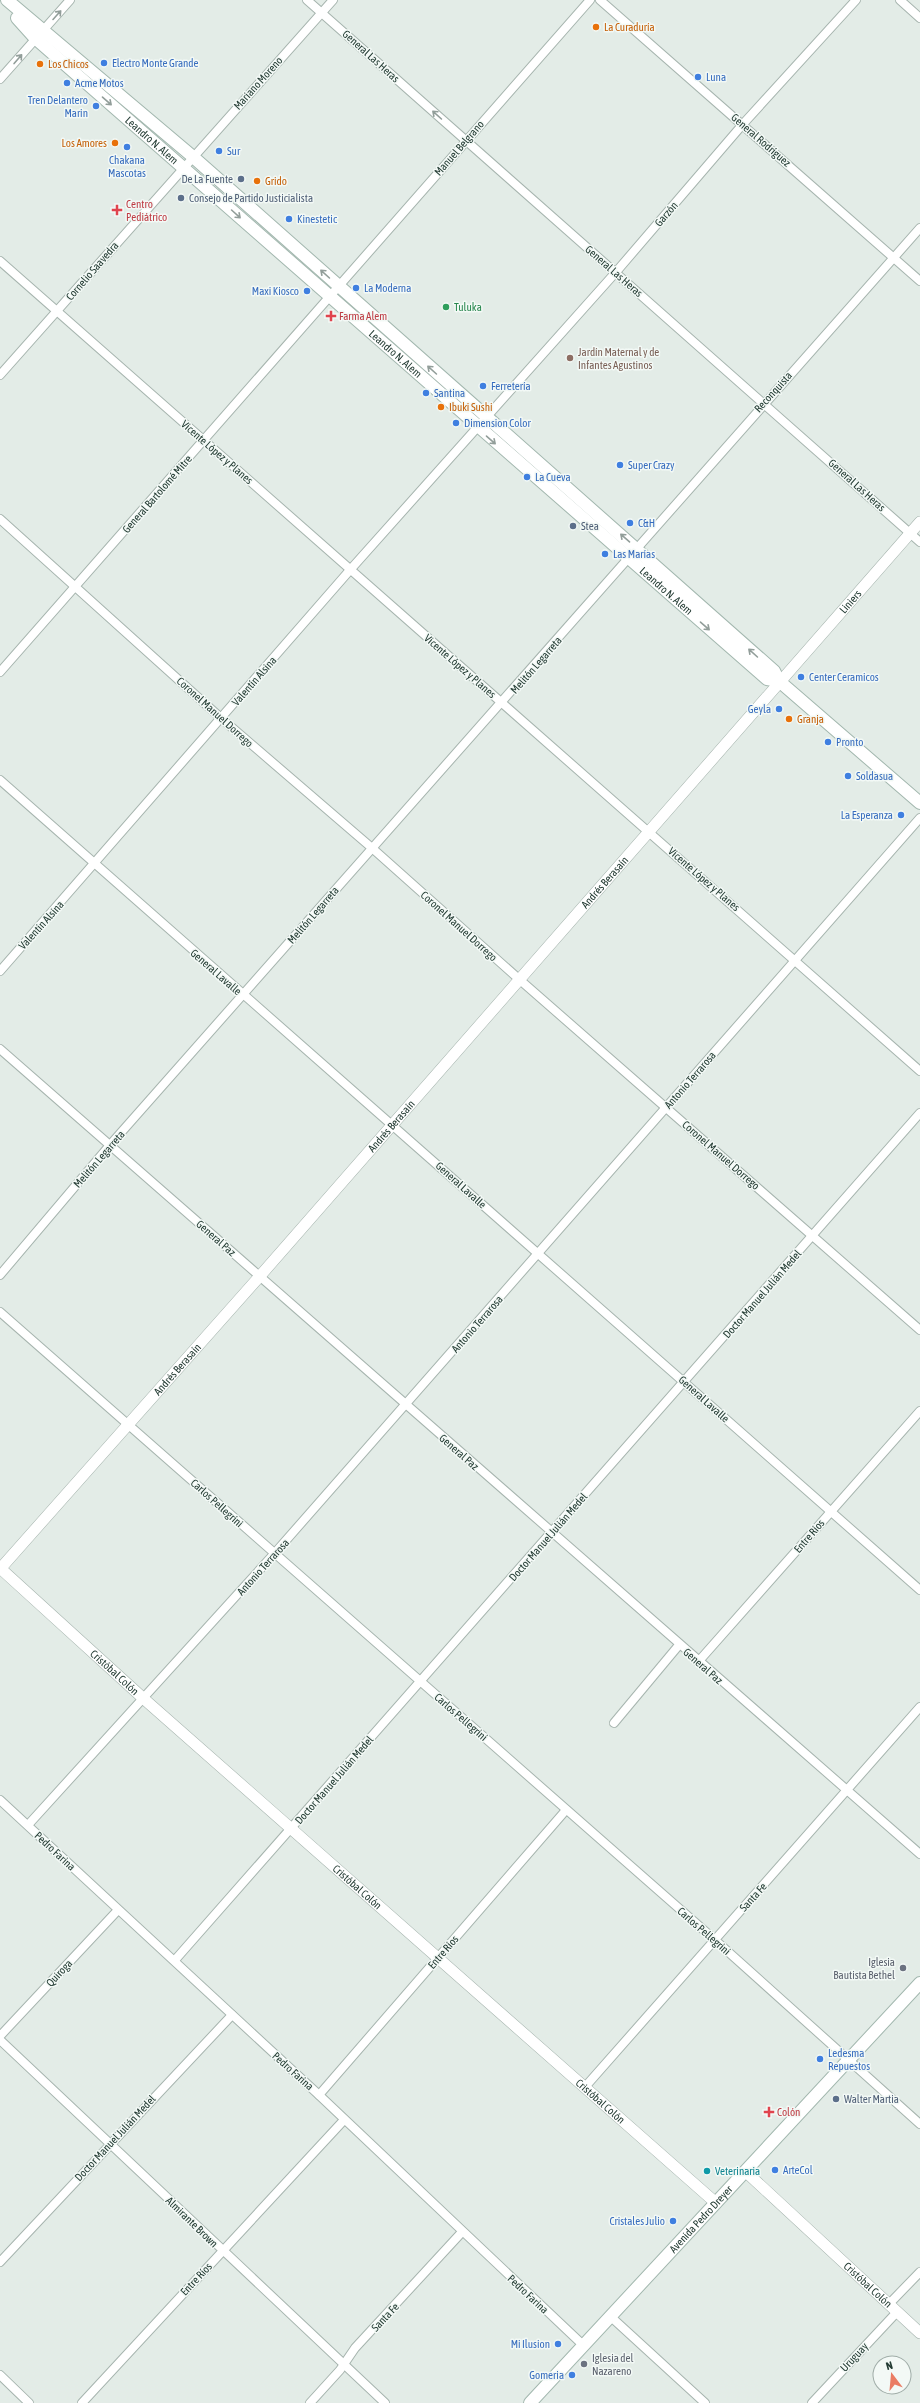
<svg xmlns="http://www.w3.org/2000/svg" width="920" height="2403" font-family="'Asap Condensed',sans-serif">
<style>
.lines{fill:none;stroke-linecap:round;stroke-linejoin:round}
.minor-casing{stroke:#a6b4ae;stroke-width:10}
.tertiary-casing{stroke:#a6b4ae;stroke-width:12}
.secondary-casing{stroke:#a2b7ae;stroke-width:14}
.minor{stroke:#fff;stroke-width:8}
.tertiary{stroke:#fff;stroke-width:11}
.secondary{stroke:#fff;stroke-width:12}
.oneway{stroke:#929e9a}
.food-dot{fill:#e8710a;stroke:#f3f9f6;stroke-width:1.5}
.shop-dot{fill:#3f7fe0;stroke:#f3f9f6;stroke-width:1.5}
.service-dot{fill:#5c6f8a;stroke:#f3f9f6;stroke-width:1.5}
.health-dot{fill:#e0444e;stroke:#f3f9f6;stroke-width:1.5}
.leisure-dot{fill:#2e9e5b;stroke:#f3f9f6;stroke-width:1.5}
.education-dot{fill:#8d6e63;stroke:#f3f9f6;stroke-width:1.5}
.worship-dot{fill:#6b7280;stroke:#f3f9f6;stroke-width:1.5}
.culture-dot{fill:#0f9aa8;stroke:#f3f9f6;stroke-width:1.5}
.labels{text-anchor:middle;stroke-width:3;stroke-linejoin:round;paint-order:stroke}
.food-label{font-size:11px;fill:#c56008;stroke:#f3f9f6;text-anchor:start}
.street-label{font-size:11px;fill:#243c34;stroke:#f3f9f6}
.shop-label{font-size:11px;fill:#366cbe;stroke:#f3f9f6;text-anchor:start}
.service-label{font-size:11px;fill:#4e5e75;stroke:#f3f9f6;text-anchor:start}
.health-label{font-size:11px;fill:#be3a42;stroke:#f3f9f6;text-anchor:start}
.leisure-label{font-size:11px;fill:#27864d;stroke:#f3f9f6;text-anchor:start}
.education-label{font-size:11px;fill:#785e54;stroke:#f3f9f6;text-anchor:start}
.worship-label{font-size:11px;fill:#5b616d;stroke:#f3f9f6;text-anchor:end}
.culture-label{font-size:11px;fill:#0d838f;stroke:#f3f9f6;text-anchor:start}
</style>
<rect width="100%" height="100%" fill="#e3ece7"/>
<g class="lines">
<defs>
<g id="minor">
<path d="M307 0 920 542"/>
<path d="M600 0 920 281"/>
<path d="M900 0 920 18"/>
<path d="M0 79 70 0"/>
<path d="M0 261 920 1071"/>
<path d="M0 375 333 0"/>
<path d="M0 519 222 719 372 848 520 980 920 1330"/>
<path d="M0 672 590 0"/>
<path d="M0 780 920 1590"/>
<path d="M0 971 350 570 616 272 743 124 856 0"/>
<path d="M0 1049 920 1854"/>
<path d="M0 1275 110 1145 920 228"/>
<path d="M0 1312 715 1940 920 2124"/>
<path d="M698 1662 920 1411"/>
<path d="M614 1723 679 1645"/>
<path d="M0 1800 319 2095 583 2345"/>
<path d="M28 1825 274 1554 920 818"/>
<path d="M175 1960 920 1113"/>
<path d="M0 2036 118 1910"/>
<path d="M0 2040 385 2403"/>
<path d="M585 2087 920 1707"/>
<path d="M319 2095 566 1810"/>
<path d="M0 2262 232 2015"/>
<path d="M889 2304 920 2272"/>
<path d="M610 2316 705 2403"/>
<path d="M0 2375 29 2403"/>
<path d="M82 2403 344 2120"/>
<path d="M310 2403 340 2370 355 2348 462 2232"/>
<path d="M812 2403 897 2312"/>
</g>
<g id="tertiary">
<path id="s1" d="M0 1568 144 1699 716 2203"/>
<path id="s2" d="M0 1569 260 1276 920 522"/>
<path id="s3" d="M746 2172 920 2333"/>
</g>
<g id="secondary">
<path d="M7 0 192 156 774 671 779 681 920 803"/>
<path id="s4" d="M17 18 35 38 767 679 779 681"/>
<path id="s5" d="M530 2403 920 1983"/>
</g>
</defs>
<use href="#minor" class="minor-casing"/>
<use href="#tertiary" class="tertiary-casing"/>
<use href="#secondary" class="secondary-casing"/>
<use href="#minor" class="minor"/>
<use href="#tertiary" class="tertiary"/>
<use href="#secondary" class="secondary"/>
</g>
<defs><path id="oneway-shaft" d="M-6 0H5M1.5-3L5.5 0L1.5 3" fill="none" stroke-width="1.6" stroke-linecap="round" stroke-linejoin="round"/></defs>
<g class="oneway">
<use href="#oneway-shaft" transform="translate(57 15) rotate(-48)"/>
<use href="#oneway-shaft" transform="translate(18 59) rotate(-49)"/>
<use href="#oneway-shaft" transform="translate(107 101) rotate(41)"/>
<use href="#oneway-shaft" transform="translate(437 115) rotate(-138)"/>
<use href="#oneway-shaft" transform="translate(236 214) rotate(42)"/>
<use href="#oneway-shaft" transform="translate(325 274) rotate(-138)"/>
<use href="#oneway-shaft" transform="translate(432 370) rotate(-138)"/>
<use href="#oneway-shaft" transform="translate(491 440) rotate(41)"/>
<use href="#oneway-shaft" transform="translate(625 538) rotate(-139)"/>
<use href="#oneway-shaft" transform="translate(705 626) rotate(41)"/>
<use href="#oneway-shaft" transform="translate(753 653) rotate(-138)"/>
</g>
<g class="food-dot">
<circle cx="596" cy="27" r="4"/>
<circle cx="40" cy="64" r="4"/>
<circle cx="115" cy="143" r="4"/>
<circle cx="257" cy="181" r="4"/>
<circle cx="441" cy="407" r="4"/>
<circle cx="789" cy="719" r="4"/>
</g>
<g class="shop-dot">
<circle cx="104" cy="63" r="4"/>
<circle cx="698" cy="77" r="4"/>
<circle cx="67" cy="83" r="4"/>
<circle cx="96" cy="106" r="4"/>
<circle cx="127" cy="147" r="4"/>
<circle cx="219" cy="151" r="4"/>
<circle cx="289" cy="219" r="4"/>
<circle cx="356" cy="288" r="4"/>
<circle cx="307" cy="291" r="4"/>
<circle cx="483" cy="386" r="4"/>
<circle cx="426" cy="393" r="4"/>
<circle cx="456" cy="423" r="4"/>
<circle cx="620" cy="465" r="4"/>
<circle cx="527" cy="477" r="4"/>
<circle cx="630" cy="523" r="4"/>
<circle cx="605" cy="554" r="4"/>
<circle cx="801" cy="677" r="4"/>
<circle cx="779" cy="709" r="4"/>
<circle cx="828" cy="742" r="4"/>
<circle cx="848" cy="776" r="4"/>
<circle cx="901" cy="815" r="4"/>
<circle cx="820" cy="2059" r="4"/>
<circle cx="775" cy="2170" r="4"/>
<circle cx="673" cy="2221" r="4"/>
<circle cx="558" cy="2344" r="4"/>
<circle cx="572" cy="2375" r="4"/>
</g>
<g class="service-dot">
<circle cx="241" cy="179" r="4"/>
<circle cx="181" cy="198" r="4"/>
<circle cx="573" cy="526" r="4"/>
<circle cx="836" cy="2099" r="4"/>
</g>
<g class="health-dot">
<path d="M115 204h4v4h4v4h-4v4h-4v-4h-4v-4h4z"/>
<path d="M329 310h4v4h4v4h-4v4h-4v-4h-4v-4h4z"/>
<path d="M767 2106h4v4h4v4h-4v4h-4v-4h-4v-4h4z"/>
</g>
<circle class="leisure-dot" cx="446" cy="307" r="4"/>
<circle class="education-dot" cx="570" cy="358" r="4"/>
<g class="worship-dot">
<circle cx="903" cy="1968" r="4"/>
<circle cx="584" cy="2364" r="4"/>
</g>
<circle class="culture-dot" cx="707" cy="2171" r="4"/>
<g class="labels">
<g class="food-label">
<text x="604" y="31">La Curaduría</text>
<text x="48" y="68">Los Chicos</text>
<text x="107" y="147" text-anchor="end">Los Amores</text>
<text x="265" y="185">Grido</text>
<text x="449" y="411">Ibuki Sushi</text>
<text x="797" y="723">Granja</text>
</g>
<g class="street-label">
<text transform="translate(371 56) rotate(42)" y="4">General Las Heras</text>
<text transform="translate(258 83) rotate(-48)" y="4">Mariano Moreno</text>
<text dy="4" stroke="none"><textPath href="#s4" startOffset="182">Leandro N. Alem</textPath></text>
<text transform="translate(761 140) rotate(41)" y="4">General Rodríguez</text>
<text transform="translate(459 148) rotate(-49)" y="4">Manuel Belgrano</text>
<text transform="translate(666 214) rotate(-49)" y="4">Garzón</text>
<text transform="translate(92 271) rotate(-49)" y="4">Cornelio Saavedra</text>
<text transform="translate(614 271) rotate(41)" y="4">General Las Heras</text>
<text dy="4" stroke="none"><textPath href="#s4" startOffset="506">Leandro N. Alem</textPath></text>
<text transform="translate(773 392) rotate(-48)" y="4">Reconquista</text>
<text transform="translate(217 452) rotate(41)" y="4">Vicente López y Planes</text>
<text transform="translate(857 485) rotate(42)" y="4">General Las Heras</text>
<text transform="translate(157 494) rotate(-49)" y="4">General Bartolomé Mitre</text>
<text dy="4" stroke="none"><textPath href="#s4" startOffset="866">Leandro N. Alem</textPath></text>
<text dy="4" stroke="none"><textPath href="#s2" startOffset="1288">Liniers</textPath></text>
<text transform="translate(536 665) rotate(-49)" y="4">Melitón Legarreta</text>
<text transform="translate(460 666) rotate(41)" y="4">Vicente López y Planes</text>
<text transform="translate(254 681) rotate(-49)" y="4">Valentín Alsina</text>
<text transform="translate(215 712) rotate(42)" y="4">Coronel Manuel Dorrego</text>
<text transform="translate(704 879) rotate(41)" y="4">Vicente López y Planes</text>
<text dy="4" stroke="none"><textPath href="#s2" startOffset="915">Andrés Berasaín</textPath></text>
<text transform="translate(313 915) rotate(-49)" y="4">Melitón Legarreta</text>
<text transform="translate(41 925) rotate(-48)" y="4">Valentín Alsina</text>
<text transform="translate(459 926) rotate(42)" y="4">Coronel Manuel Dorrego</text>
<text transform="translate(216 972) rotate(41)" y="4">General Lavalle</text>
<text transform="translate(690 1080) rotate(-49)" y="4">Antonio Terrarosa</text>
<text dy="4" stroke="none"><textPath href="#s2" startOffset="591">Andrés Berasaín</textPath></text>
<text transform="translate(721 1155) rotate(41)" y="4">Coronel Manuel Dorrego</text>
<text transform="translate(99 1159) rotate(-49)" y="4">Melitón Legarreta</text>
<text transform="translate(461 1185) rotate(42)" y="4">General Lavalle</text>
<text transform="translate(216 1238) rotate(41)" y="4">General Paz</text>
<text transform="translate(762 1294) rotate(-49)" y="4">Doctor Manuel Julián Medel</text>
<text transform="translate(477 1324) rotate(-49)" y="4">Antonio Terrarosa</text>
<text dy="4" stroke="none"><textPath href="#s2" startOffset="267">Andrés Berasaín</textPath></text>
<text transform="translate(704 1399) rotate(42)" y="4">General Lavalle</text>
<text transform="translate(459 1452) rotate(41)" y="4">General Paz</text>
<text transform="translate(217 1503) rotate(42)" y="4">Carlos Pellegrini</text>
<text transform="translate(809 1536) rotate(-49)" y="4">Entre Ríos</text>
<text transform="translate(548 1537) rotate(-49)" y="4">Doctor Manuel Julián Medel</text>
<text transform="translate(263 1567) rotate(-48)" y="4">Antonio Terrarosa</text>
<text transform="translate(703 1666) rotate(41)" y="4">General Paz</text>
<text dy="4" stroke="none"><textPath href="#s1" startOffset="155">Cristóbal Colón</textPath></text>
<text transform="translate(461 1717) rotate(41)" y="4">Carlos Pellegrini</text>
<text transform="translate(334 1780) rotate(-49)" y="4">Doctor Manuel Julián Medel</text>
<text transform="translate(55 1851) rotate(43)" y="4">Pedro Farina</text>
<text dy="4" stroke="none"><textPath href="#s1" startOffset="479">Cristóbal Colón</textPath></text>
<text transform="translate(753 1897) rotate(-48)" y="4">Santa Fe</text>
<text transform="translate(704 1931) rotate(41)" y="4">Carlos Pellegrini</text>
<text transform="translate(443 1952) rotate(-49)" y="4">Entre Ríos</text>
<text transform="translate(59 1973) rotate(-47)" y="4">Quiroga</text>
<text transform="translate(293 2071) rotate(42)" y="4">Pedro Farina</text>
<text dy="4" stroke="none"><textPath href="#s1" startOffset="803">Cristóbal Colón</textPath></text>
<text transform="translate(115 2138) rotate(-47)" y="4">Doctor Manuel Julián Medel</text>
<text dy="4" stroke="none"><textPath href="#s5" startOffset="251">Avenida Pedro Dreyer</textPath></text>
<text transform="translate(192 2222) rotate(44)" y="4">Almirante Brown</text>
<text transform="translate(196 2279) rotate(-47)" y="4">Entre Ríos</text>
<text dy="4" stroke="none"><textPath href="#s3" startOffset="166">Cristóbal Colón</textPath></text>
<text transform="translate(528 2294) rotate(43)" y="4">Pedro Farina</text>
<text transform="translate(385 2317) rotate(-47)" y="4">Santa Fe</text>
<text transform="translate(854 2357) rotate(-47)" y="4">Uruguay</text>
</g>
<g class="shop-label">
<text x="112" y="67">Electro Monte Grande</text>
<text x="706" y="81">Luna</text>
<text x="75" y="87">Acme Motos</text>
<text x="88" y="104" text-anchor="end">Tren Delantero<tspan x="88" dy="13">Marin</tspan></text>
<text x="227" y="155">Sur</text>
<text x="127" y="164" text-anchor="middle">Chakana<tspan x="127" dy="13">Mascotas</tspan></text>
<text x="297" y="223">Kinestetic</text>
<text x="364" y="292">La Moderna</text>
<text x="299" y="295" text-anchor="end">Maxi Kiosco</text>
<text x="491" y="390">Ferretería</text>
<text x="434" y="397">Santina</text>
<text x="464" y="427">Dimension Color</text>
<text x="628" y="469">Super Crazy</text>
<text x="535" y="481">La Cueva</text>
<text x="638" y="527">C&amp;H</text>
<text x="613" y="558">Las Marías</text>
<text x="809" y="681">Center Ceramicos</text>
<text x="771" y="713" text-anchor="end">Geyla</text>
<text x="836" y="746">Pronto</text>
<text x="856" y="780">Soldasua</text>
<text x="893" y="819" text-anchor="end">La Esperanza</text>
<text x="828" y="2057">Ledesma<tspan x="828" dy="13">Repuestos</tspan></text>
<text x="783" y="2174">ArteCol</text>
<text x="665" y="2225" text-anchor="end">Cristales Julio</text>
<text x="550" y="2348" text-anchor="end">Mi Ilusion</text>
<text x="564" y="2379" text-anchor="end">Gomeria</text>
</g>
<g class="service-label">
<text x="233" y="183" text-anchor="end">De La Fuente</text>
<text x="189" y="202">Consejo de Partido Justicialista</text>
<text x="581" y="530">Stea</text>
<text x="844" y="2103">Walter Martia</text>
</g>
<g class="health-label">
<text x="126" y="208">Centro<tspan x="126" dy="13">Pediátrico</tspan></text>
<text x="339" y="320">Farma Alem</text>
<text x="777" y="2116">Colón</text>
</g>
<g class="leisure-label">
<text x="454" y="311">Tuluka</text>
</g>
<g class="education-label">
<text x="578" y="356">Jardín Maternal y de<tspan x="578" dy="13">Infantes Agustinos</tspan></text>
</g>
<g class="worship-label">
<text x="895" y="1966">Iglesia<tspan x="895" dy="13">Bautista Bethel</tspan></text>
<text x="592" y="2362" text-anchor="start">Iglesia del<tspan x="592" dy="13">Nazareno</tspan></text>
</g>
<g class="culture-label">
<text x="715" y="2175">Veterinaria</text>
</g>
</g>
<g transform="translate(892 2375) rotate(344)"><circle r="19" fill="#f3f9f6" stroke="#a0ada8"/>
<path d="M0-3L7 15L0 10L-7 15Z" fill="#ea7c63"/>
<text y="-6" font-size="11" font-weight="bold" text-anchor="middle" fill="#243c34">N</text>
</g>
</svg>
